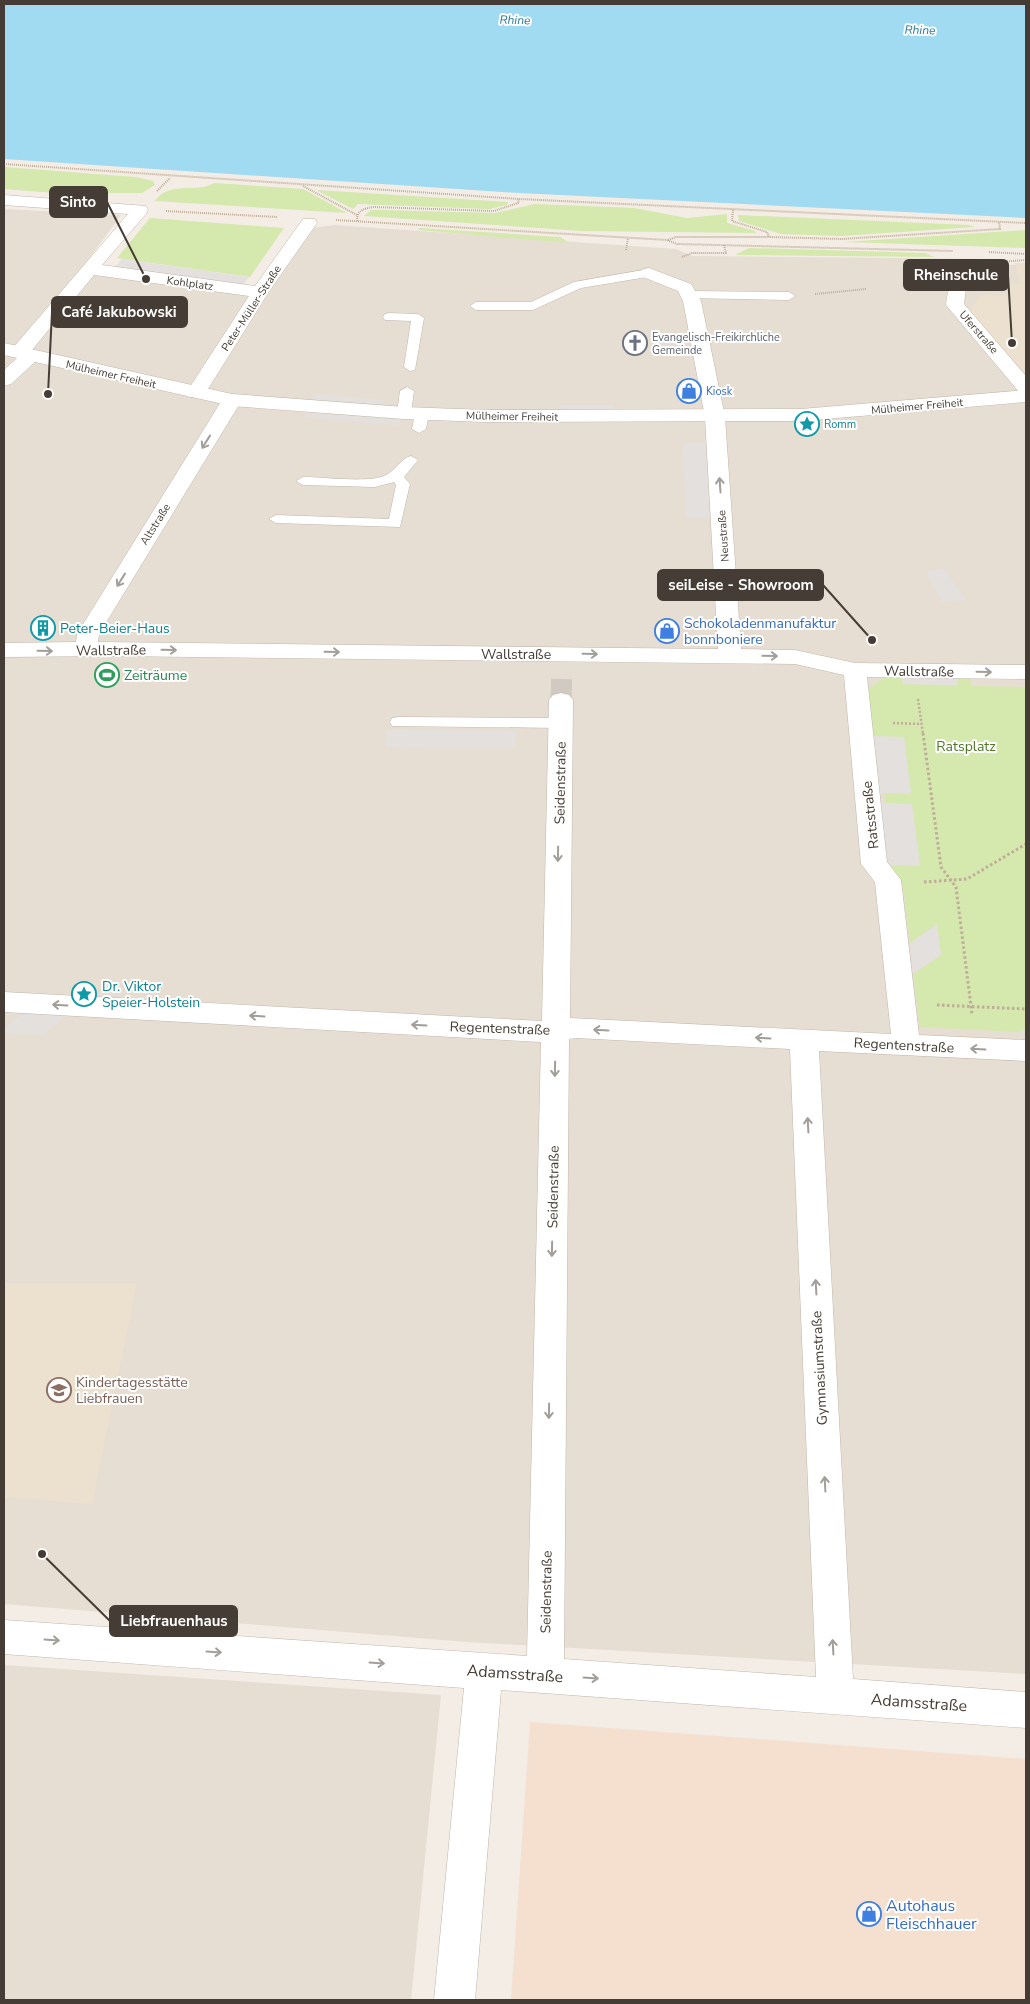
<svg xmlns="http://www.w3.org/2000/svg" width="1030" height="2004" font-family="'Nunito Sans',sans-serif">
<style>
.residential{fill:#e7ded3}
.commercial{fill:#f5e0d0}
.education{fill:#ece0cf}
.green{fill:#d5e8ae}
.parking{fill:#e4e0de}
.water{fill:#a1dbf1}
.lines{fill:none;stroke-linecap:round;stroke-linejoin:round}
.minor-tunnel{stroke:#d0cac2;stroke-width:21;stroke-dasharray:21 11;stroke-linecap:butt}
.service-casing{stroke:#c1b6ab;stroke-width:1}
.minor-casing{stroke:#c1b6ab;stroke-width:1}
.tertiary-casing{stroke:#c1b6ab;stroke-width:1}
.path-far2{stroke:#c0ad99;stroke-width:2;stroke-dasharray:1 1;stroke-linecap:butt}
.path-far1{stroke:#c0ad99;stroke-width:2.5;stroke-dasharray:2 2;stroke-linecap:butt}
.path{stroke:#c0ad99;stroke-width:3;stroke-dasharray:2.5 2.5;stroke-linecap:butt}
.service{fill:#fff;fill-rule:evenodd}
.minor{fill:#fff;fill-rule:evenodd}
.tertiary{fill:#fff;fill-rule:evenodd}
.oneway{stroke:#a29e9a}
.labels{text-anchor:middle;stroke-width:4;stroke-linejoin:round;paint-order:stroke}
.far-street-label{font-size:11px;fill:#453d35;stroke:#fff}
.far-worship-label{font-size:11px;fill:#5b616d;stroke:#fff;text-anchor:start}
.far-shop-label{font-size:11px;fill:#366cbe;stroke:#fff;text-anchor:start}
.far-culture-label{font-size:11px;fill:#0d838f;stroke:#fff;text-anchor:start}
.far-water-label{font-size:12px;font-style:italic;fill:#297a9a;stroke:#fff}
.shop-label{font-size:14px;fill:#366cbe;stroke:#fff;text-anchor:start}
.culture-label{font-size:14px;fill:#0d838f;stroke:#fff;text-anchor:start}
.street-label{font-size:14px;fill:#453d35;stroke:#fff}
.leisure-label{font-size:14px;fill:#27864d;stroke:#fff;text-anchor:start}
.park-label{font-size:14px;fill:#517828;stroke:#fff}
.education-label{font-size:14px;fill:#785e54;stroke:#fff;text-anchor:start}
.near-street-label{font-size:16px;fill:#453d35;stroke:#fff}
.near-shop-label{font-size:16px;fill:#366cbe;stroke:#fff;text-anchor:start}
.leader{fill:none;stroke:#453d35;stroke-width:2}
.callout-dot{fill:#453d35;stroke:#fff;stroke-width:2}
.callout{fill:#453d35;stroke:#453d35;stroke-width:2}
.callout-label{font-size:15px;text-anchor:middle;font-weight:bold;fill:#fff}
</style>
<rect width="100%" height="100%" fill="#f3ede5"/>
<g class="residential">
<path d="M4 209 121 215 85 264 261 288 300 229 335 225 676 249 692 256 1005 259 1010 265 1026 264V1674L467 1642 4 1604Z"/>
<path d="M4 1665 441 1695 411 2000H4Z"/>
</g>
<path class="commercial" d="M530 1722 1026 1759V2000H511Z"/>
<g class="education">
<path d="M1015 263H1026V374L970 311 980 295 1009 296 1007 285 1020 284Z"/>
<path d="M4 1283H137L92 1504 4 1497Z"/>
</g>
<g class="green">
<path d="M4 167 135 177 153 181 155 185 142 193H109L106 197 4 189Z"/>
<path d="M214 183 303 189 347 213 155 201C169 180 197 194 214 183Z"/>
<path d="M316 190 508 202 507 205 489 209 358 204 353 209Z"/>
<path d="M535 204 634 208 687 218 727 214V223L755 231 756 233 582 231 364 216 371 210H381L495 213Z"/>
<path d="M738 215 969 225 975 227 840 236 781 234 739 221Z"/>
<path d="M150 218 284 228 250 277 117 258Z"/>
<path d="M419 228 560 237 569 243 418 230Z"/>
<path d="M1026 230V248L844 242Z"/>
<path d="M749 248 925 253 934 257 735 255Z"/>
<path d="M887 676 902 677 903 684 958 685 957 678H970L972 686 1026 687V1028L1019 1032 920 1027 913 974 941 955 937 925 910 943 903 886 887 865 920 866 912 805 885 803 884 793 911 794 904 738 873 736 868 689Z"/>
</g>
<g class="parking">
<path d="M122 259 249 277 242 286 114 268Z"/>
<path d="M314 394 383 400 380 405 312 399Z"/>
<rect x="559" y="405" width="55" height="5"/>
<path d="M307 413 401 420 399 425 305 417Z"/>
<path d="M683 443H706L710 517H686Z"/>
<path d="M944 569 966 600 942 602 926 572Z"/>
<path d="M902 677 957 678 958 685 903 684Z"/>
<path d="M387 730 516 731 515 748 386 747Z"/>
<path d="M873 736 904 737 911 794 879 793Z"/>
<path d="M880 803 912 804 920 866 887 865Z"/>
<path d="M937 924 941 955 913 974 910 943Z"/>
<path d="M23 1013 66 1015 43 1035 4 1033V1029Z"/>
</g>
<path class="water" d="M4 4H1026V218L519 193 4 159Z"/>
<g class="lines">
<path class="minor-tunnel" d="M561 700 562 669"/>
<defs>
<g id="service">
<path d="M649 269 653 270V276L581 288 533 310H476L470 306 476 302H531L574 282Z"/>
<path d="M689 291 789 292 795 296 789 300 685 298 683 295Z"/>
<path d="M389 313 418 314 424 318 415 370 410 371 404 367 411 321 385 320 383 317 385 314Z"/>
<path d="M407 387 414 391 411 413 404 417 397 413 400 391Z"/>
<path d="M422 410 429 414 426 429 419 433 412 429 415 414Z"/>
<path d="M411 456 418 460 404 477 410 484 400 527 276 523 269 519 276 515 389 519 396 485 394 482 375 487 303 485 296 481 303 477C323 477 367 483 384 476 395 472 401 458 411 456Z"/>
<path d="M398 717 561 718 567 719 569 723 567 727 561 728 392 726 390 722 392 718Z"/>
</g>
<g id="minor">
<path d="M4 195 146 206 148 210 146 214 102 265 255 286 303 219H315L317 223 268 293 203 397H189L186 393 249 296 94 275 31 351 37 352 39 356 37 360 11 384 4 386V370L17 358 10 353 12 349 128 214 4 205Z"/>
<path d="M649 268 691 284 701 301 725 417 741 649 795 650 855 663 1026 665V679L867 677 887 862 901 880 919 1035 1026 1040V1061L819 1051 853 1679 1026 1692V1728L501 1690 475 2000H434L464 1688 4 1654V1620L527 1656 541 1042 4 1012V992L542 1021 549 700 553 695 561 693 569 695 573 700 570 1018 891 1034 875 882 861 864 844 675 795 664 111 656 4 657V643L76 642 77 634 222 400 225 396H239L242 400 99 634 98 642 718 649 705 417 683 301 678 291 643 277 640 273 643 269ZM576 1038 790 1049 816 1677 564 1659 569 1039Z"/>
<path d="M970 269 976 270 979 274 966 288 964 304 1026 376V394L1019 392 946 305C948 289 952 273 970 269Z"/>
</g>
<path id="tertiary" d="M4 343 232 394 404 407 486 410 801 409 1026 390V402L801 421 486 422 404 419 232 406 4 355Z"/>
</defs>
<use href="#service" class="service-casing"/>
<use href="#minor" class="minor-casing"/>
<use href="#tertiary" class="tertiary-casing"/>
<g class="path-far2">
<path d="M4 164 519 199 1026 223"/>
<path d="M303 186 357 215"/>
<path d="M157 191 170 178"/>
<path d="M733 210 732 221 767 232 769 237 842 239 1000 229 999 222"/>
<path d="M166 211 277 217"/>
<path d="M336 220 667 240 677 244 953 251"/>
<path d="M357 221C357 210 363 209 373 207L494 211 518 203 519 199"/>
<path d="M668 240 676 237H769"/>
<path d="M626 250 628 238"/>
<path d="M989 252 1026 254"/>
<path d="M682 257 692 253H726L724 245"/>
<path d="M997 262 1026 260"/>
<path d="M815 294 866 289"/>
</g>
<g class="path-far1">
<path d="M918 699 923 734"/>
<path d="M893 723 921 724"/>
</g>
<g class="path">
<path d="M923 733 941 867 956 887 972 1014"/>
<path d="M924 882 967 879 1026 844"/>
<path d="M937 1005 1026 1009"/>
</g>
<use href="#service" class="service"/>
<use href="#minor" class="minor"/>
<use href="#tertiary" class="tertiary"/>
</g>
<defs><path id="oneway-shaft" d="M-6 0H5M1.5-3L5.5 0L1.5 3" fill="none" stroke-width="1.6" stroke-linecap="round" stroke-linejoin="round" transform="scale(1.25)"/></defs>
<g class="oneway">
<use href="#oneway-shaft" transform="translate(206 442) rotate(122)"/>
<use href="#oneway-shaft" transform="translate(720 485) rotate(-94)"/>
<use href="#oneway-shaft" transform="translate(121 580) rotate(122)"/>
<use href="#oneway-shaft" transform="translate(169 650) rotate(1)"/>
<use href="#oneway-shaft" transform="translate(45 651) rotate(1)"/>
<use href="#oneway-shaft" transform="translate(332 652) rotate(1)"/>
<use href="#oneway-shaft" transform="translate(590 654) rotate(1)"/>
<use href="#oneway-shaft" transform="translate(770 656) rotate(1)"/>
<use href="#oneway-shaft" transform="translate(984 672) rotate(1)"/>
<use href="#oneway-shaft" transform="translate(558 854) rotate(91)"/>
<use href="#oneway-shaft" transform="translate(60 1005) rotate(-177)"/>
<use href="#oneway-shaft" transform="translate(257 1016) rotate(-177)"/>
<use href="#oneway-shaft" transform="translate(419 1025) rotate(-177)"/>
<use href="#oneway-shaft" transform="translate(601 1030) rotate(-177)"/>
<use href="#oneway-shaft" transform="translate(763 1038) rotate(-177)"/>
<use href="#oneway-shaft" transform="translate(978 1049) rotate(-177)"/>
<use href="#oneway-shaft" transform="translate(555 1069) rotate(91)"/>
<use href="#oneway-shaft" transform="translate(808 1125) rotate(-93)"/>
<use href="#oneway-shaft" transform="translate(552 1249) rotate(91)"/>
<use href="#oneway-shaft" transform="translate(816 1287) rotate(-93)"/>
<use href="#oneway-shaft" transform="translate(549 1411) rotate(91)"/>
<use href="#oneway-shaft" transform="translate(825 1484) rotate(-93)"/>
<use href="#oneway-shaft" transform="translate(52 1640) rotate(4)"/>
<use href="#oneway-shaft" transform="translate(833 1647) rotate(-93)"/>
<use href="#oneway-shaft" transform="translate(214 1652) rotate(4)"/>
<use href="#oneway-shaft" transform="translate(377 1663) rotate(4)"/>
<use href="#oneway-shaft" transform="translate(591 1678) rotate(4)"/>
</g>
<defs>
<symbol id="church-ring" viewBox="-11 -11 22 22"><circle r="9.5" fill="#fff" stroke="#6b7280" stroke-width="1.5"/><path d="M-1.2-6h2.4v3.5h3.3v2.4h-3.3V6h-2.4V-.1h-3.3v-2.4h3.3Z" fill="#6b7280"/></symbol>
<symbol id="shop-ring" viewBox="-11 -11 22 22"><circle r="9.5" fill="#fff" stroke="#3f7fe0" stroke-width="1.5"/><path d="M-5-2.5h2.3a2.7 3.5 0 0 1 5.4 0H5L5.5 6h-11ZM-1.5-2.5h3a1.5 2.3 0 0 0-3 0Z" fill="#3f7fe0"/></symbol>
<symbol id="sight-ring" viewBox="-11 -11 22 22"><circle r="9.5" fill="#fff" stroke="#0f9aa8" stroke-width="1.5"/><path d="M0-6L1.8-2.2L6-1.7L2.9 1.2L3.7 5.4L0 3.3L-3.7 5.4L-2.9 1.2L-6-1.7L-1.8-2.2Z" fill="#0f9aa8"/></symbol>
<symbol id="building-ring" viewBox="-11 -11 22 22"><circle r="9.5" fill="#fff" stroke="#0f9aa8" stroke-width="1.5"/><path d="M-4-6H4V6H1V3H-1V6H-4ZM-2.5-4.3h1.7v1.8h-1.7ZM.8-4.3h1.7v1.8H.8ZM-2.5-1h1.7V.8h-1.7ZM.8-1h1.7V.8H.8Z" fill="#0f9aa8"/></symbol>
<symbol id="stadium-ring" viewBox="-11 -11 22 22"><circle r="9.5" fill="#fff" stroke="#2e9e5b" stroke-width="1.5"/><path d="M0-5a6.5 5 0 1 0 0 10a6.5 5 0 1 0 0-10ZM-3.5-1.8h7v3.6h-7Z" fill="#2e9e5b"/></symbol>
<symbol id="school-ring" viewBox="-11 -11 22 22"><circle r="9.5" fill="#fff" stroke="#8d6e63" stroke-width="1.5"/><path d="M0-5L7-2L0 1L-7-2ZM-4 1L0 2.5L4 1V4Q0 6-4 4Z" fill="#8d6e63"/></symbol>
</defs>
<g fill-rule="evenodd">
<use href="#church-ring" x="621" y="329" width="28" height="28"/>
<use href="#shop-ring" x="675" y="377" width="28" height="28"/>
<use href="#sight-ring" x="793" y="410" width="28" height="28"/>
<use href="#building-ring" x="29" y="614" width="28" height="28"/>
<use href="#shop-ring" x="653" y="617" width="28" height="28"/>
<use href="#stadium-ring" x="93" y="661" width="28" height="28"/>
<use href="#sight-ring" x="70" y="980" width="28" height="28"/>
<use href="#school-ring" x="45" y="1376" width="28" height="28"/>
<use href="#shop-ring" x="855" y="1900" width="28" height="28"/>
</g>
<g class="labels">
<g class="far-street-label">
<text transform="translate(190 283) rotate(8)" y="4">Kohlplatz</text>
<text transform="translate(251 308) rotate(-57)" y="4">Peter-Müller-Straße</text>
<text transform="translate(979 332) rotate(49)" y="4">Uferstraße</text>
<text transform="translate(111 374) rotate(13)" y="4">Mülheimer Freiheit</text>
<text transform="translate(917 406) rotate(-5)" y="4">Mülheimer Freiheit</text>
<text transform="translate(512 416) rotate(1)" y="4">Mülheimer Freiheit</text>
<text transform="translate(155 524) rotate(-58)" y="4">Altstraße</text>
<text transform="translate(723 536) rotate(-94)" y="4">Neustraße</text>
</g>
<g class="far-worship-label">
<text x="652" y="341">Evangelisch-Freikirchliche<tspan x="652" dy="13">Gemeinde</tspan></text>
</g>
<g class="far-shop-label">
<text x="706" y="395">Kiosk</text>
</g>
<g class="far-culture-label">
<text x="824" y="428">Romm</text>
</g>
<g class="far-water-label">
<text transform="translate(515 20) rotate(1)" y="4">Rhine</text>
<text transform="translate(920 30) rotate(1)" y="4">Rhine</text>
</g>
<g class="shop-label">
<text x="684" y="628">Schokoladenmanufaktur<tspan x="684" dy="16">bonnboniere</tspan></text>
</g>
<g class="culture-label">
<text x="60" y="633">Peter-Beier-Haus</text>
<text x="102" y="991">Dr. Viktor<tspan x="102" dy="16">Speier-Holstein</tspan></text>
</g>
<g class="street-label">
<text transform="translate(111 650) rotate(-1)" y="5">Wallstraße</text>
<text x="516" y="659">Wallstraße</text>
<text transform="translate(919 671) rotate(1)" y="5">Wallstraße</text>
<text transform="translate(560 783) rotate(-89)" y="5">Seidenstraße</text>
<text transform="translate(870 815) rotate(-96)" y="5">Ratsstraße</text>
<text transform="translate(500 1028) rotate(2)" y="5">Regentenstraße</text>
<text transform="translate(904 1045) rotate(3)" y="5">Regentenstraße</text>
<text transform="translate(553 1187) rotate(-89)" y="5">Seidenstraße</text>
<text transform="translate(819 1368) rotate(-93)" y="5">Gymnasiumstraße</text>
<text transform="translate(546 1592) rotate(-89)" y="5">Seidenstraße</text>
</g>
<g class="leisure-label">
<text x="124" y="680">Zeiträume</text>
</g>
<g class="park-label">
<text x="966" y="751">Ratsplatz</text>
</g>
<g class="education-label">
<text x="76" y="1387">Kindertagesstätte<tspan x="76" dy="16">Liebfrauen</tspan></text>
</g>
<g class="near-street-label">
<text transform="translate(515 1673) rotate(4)" y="6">Adamsstraße</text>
<text transform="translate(919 1702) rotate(4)" y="6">Adamsstraße</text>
</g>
<g class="near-shop-label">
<text x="886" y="1911">Autohaus<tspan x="886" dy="18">Fleischhauer</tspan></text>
</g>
</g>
<path class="leader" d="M146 279L107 202M1012 343L1008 275M48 394L52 312M872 640L823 585M42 1554L110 1621"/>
<g class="callout-dot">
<circle cx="146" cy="279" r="5"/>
<circle cx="1012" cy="343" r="5"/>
<circle cx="48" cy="394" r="5"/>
<circle cx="872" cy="640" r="5"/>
<circle cx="42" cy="1554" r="5"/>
</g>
<g class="callout">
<rect x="50" y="187" width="57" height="30" rx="5"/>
<rect x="904" y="260" width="104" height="30" rx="5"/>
<rect x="52" y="297" width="135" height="30" rx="5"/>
<rect x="658" y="570" width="165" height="30" rx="5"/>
<rect x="110" y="1606" width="127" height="30" rx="5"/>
</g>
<g class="callout-label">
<text x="78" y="207">Sinto</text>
<text x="956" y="280">Rheinschule</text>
<text x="119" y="317">Café Jakubowski</text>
<text x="741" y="590">seiLeise - Showroom</text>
<text x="174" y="1626">Liebfrauenhaus</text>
</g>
<rect width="1030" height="2004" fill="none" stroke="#453d35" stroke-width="10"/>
</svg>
